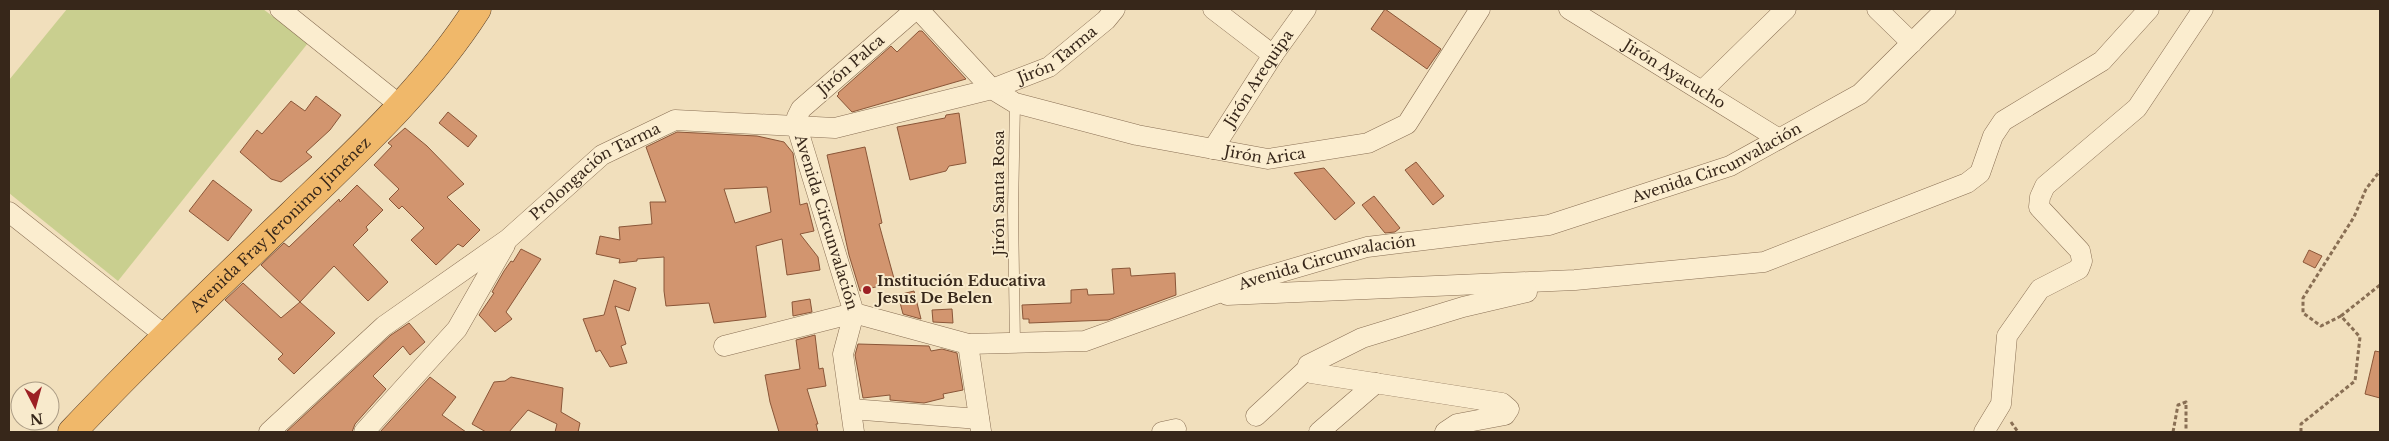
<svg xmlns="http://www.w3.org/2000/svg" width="2389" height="441" font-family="'Libre Baskerville',serif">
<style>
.green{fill:#c9cf8f}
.building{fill:#d2956f;stroke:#8a5638;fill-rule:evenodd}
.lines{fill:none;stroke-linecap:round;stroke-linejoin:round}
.service-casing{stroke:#896f54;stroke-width:11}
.minor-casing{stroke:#896f54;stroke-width:21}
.trunk-casing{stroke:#563d29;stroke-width:29}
.path{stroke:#896f54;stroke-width:3;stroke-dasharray:4 2.5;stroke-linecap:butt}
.service{stroke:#fbedcf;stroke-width:10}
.minor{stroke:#fbedcf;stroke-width:20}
.trunk{stroke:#f0b86a;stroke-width:28}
.poi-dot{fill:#9c2024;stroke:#f8eacc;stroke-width:2}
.labels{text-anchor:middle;stroke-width:4;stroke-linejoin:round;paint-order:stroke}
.street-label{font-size:15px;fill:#37271a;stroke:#f8eacc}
.poi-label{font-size:15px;font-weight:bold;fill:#37271a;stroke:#f8eacc;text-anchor:start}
</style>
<rect width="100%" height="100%" fill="#f1dfbc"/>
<path class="green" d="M67 9H263L308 43 118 281 9 193V80Z"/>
<g class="building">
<path d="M1385 9 1441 49 1427 69 1371 29Z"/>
<path d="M919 31H922L966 79 852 112 837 96 839 94 838 93 891 46 897 52Z"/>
<path d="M316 96 341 115 330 130 306 152 312 157 281 182 271 179 240 152 257 130 262 134 291 101 305 111Z"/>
<path d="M448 112 477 136 468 147 439 123Z"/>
<path d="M959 113 966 163 949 166 946 171 910 180 897 127 945 118 946 115Z"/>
<path d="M405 128 427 146 464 184 447 197 480 230 463 247 458 244 436 265 411 240 424 228 402 206 399 209 389 199 399 189 374 165 392 146 388 143Z"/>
<path d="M677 132 757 136 784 142 793 153 800 205 807 203 814 231 800 234 818 257 820 270 787 275 782 239 756 246 766 317 714 323 709 303 666 306 664 291V257L637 259V261L619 263 620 259 596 254 600 236 620 240 619 227 652 224 650 202H666L646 147ZM767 187 771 212 735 223 724 189Z"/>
<path d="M865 147 882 223 879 224 895 282 860 291 849 255 827 155Z"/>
<path d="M1416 162 1444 196 1433 205 1405 170Z"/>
<path d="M1324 168 1355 203 1335 220 1294 173Z"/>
<path d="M213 180 252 210 228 241 189 211Z"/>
<path d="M357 185 383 210 366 227 368 230 353 245 388 282 368 301 334 266 300 302 261 265 284 243 289 247 339 199 340 202Z"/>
<path d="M1374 196 1400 228 1395 232 1385 233 1362 205Z"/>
<path d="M521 249 541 259 506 312 512 319 495 332 479 315 494 293 492 292 504 271 511 261 513 262Z"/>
<path d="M2309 250 2322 256 2315 268 2303 262Z"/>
<path d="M1130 268 1131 276 1175 273 1176 295 1108 320 1029 323V319H1023L1022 305 1071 303V290L1087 289 1088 295 1114 294 1112 269Z"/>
<path d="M614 280 636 288 629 311 615 306 626 344 621 346 627 363 610 367 600 350 596 352 583 319 604 315Z"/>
<path d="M243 283 281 318 300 302 335 333 294 374 278 359 283 354 225 300Z"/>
<path d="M914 291 921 319 903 314 898 295Z"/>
<path d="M810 299 812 312 793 316 792 302Z"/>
<path d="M952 309 953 323 933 322 932 310Z"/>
<path d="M409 323 425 342 410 355 403 346 373 376 386 389 355 424 352 432H286L391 335Z"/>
<path d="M815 335 819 369 823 368 826 386 807 389 818 424H816L818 432H779L770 402 765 375 800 369 796 340Z"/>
<path d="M858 344 929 346 931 351 942 349 957 353 963 390 943 394 944 398 924 403 890 400V395L863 398 855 355Z"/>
<path d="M2375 351 2380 352V398L2365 394Z"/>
<path d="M430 377 456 397 442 415 466 432H380Z"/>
<path d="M511 377 563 388 561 412 580 423 578 432H555L557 424 528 410 509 432H486L472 424 494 382 505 381Z"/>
</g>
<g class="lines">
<defs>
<path id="service" d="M1015 343 1013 210 1015 103"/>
<g id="minor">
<path d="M280 9 401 106"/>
<path id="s1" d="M916 9 801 109 797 117V127L854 313 968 344 1085 341 1254 280 1367 247 1549 225 1730 166 1860 94 1946 9"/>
<path id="s2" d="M918 9 992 89 1015 103 1137 135 1268 159 1368 143 1407 124 1480 9"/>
<path d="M1213 9 1273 55"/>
<path id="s3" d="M1569 9 1779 139"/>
<path d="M1877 9 1912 43"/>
<path d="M1702 91 1786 9"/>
<path id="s4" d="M1213 149 1273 55 1306 9"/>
<path d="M9 212 167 337"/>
<path d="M1227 295 1575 280 1764 262 1967 183 1980 173 1993 136 2003 121 2102 61 2149 9"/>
<path d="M968 344 981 431"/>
<path d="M724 346 854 313"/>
<path d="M1307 369 1311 373 1502 403 1509 409 1505 415 1457 424 1445 432"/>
<path d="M851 409 979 419"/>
<path d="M1256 416 1307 369 1308 365 1362 338 1463 307 1527 292"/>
<path id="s5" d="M269 432 384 326 508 239 602 155 675 120 835 128 992 89 1049 67 1106 20 1115 9"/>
<path d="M364 432 457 329 505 245"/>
<path d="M854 432 843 354 854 313"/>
<path d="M1162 432 1176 429"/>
<path d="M1319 432 1376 383"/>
<path d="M1984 432 2001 404 2007 336 2040 289 2079 269 2082 261 2080 251 2039 207 2040 197 2045 186 2137 108 2203 9"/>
</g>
<g id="trunk">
<path id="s6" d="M72 432C143 357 218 285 292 214 358 150 427 87 477 9"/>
</g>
</defs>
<use href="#service" class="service-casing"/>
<use href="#minor" class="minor-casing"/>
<use href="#trunk" class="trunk-casing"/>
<g class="path">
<path d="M2341 316 2380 285"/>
<path d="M2011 422 2018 432"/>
<path d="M2173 432 2178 405 2186 402V432"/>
<path d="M2301 432V424L2355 381 2360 337 2341 316 2321 326 2303 313V298L2354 217 2366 189 2380 171"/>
</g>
<use href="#service" class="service"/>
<use href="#minor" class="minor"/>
<use href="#trunk" class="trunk"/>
</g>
<circle class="poi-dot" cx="867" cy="290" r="5"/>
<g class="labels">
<g class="street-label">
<text dy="5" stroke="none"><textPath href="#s5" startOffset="911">Jirón Tarma</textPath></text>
<text transform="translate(851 65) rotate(-41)" y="5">Jirón Palca</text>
<text dy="5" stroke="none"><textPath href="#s3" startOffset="124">Jirón Ayacucho</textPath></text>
<text dy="5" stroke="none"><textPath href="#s4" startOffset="84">Jirón Arequipa</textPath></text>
<text dy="5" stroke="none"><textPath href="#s2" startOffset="392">Jirón Arica</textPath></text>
<text dy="5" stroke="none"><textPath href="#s1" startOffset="1261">Avenida Circunvalación</textPath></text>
<text dy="5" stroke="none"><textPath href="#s5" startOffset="419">Prolongación Tarma</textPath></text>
<text transform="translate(999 193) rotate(-90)" y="5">Jirón Santa Rosa</text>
<text dy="5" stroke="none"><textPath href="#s1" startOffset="271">Avenida Circunvalación</textPath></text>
<text dy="5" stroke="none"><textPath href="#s6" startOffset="294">Avenida Fray Jeronimo Jiménez</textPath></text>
<text dy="5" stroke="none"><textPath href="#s1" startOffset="856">Avenida Circunvalación</textPath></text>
</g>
<g class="poi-label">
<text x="877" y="286">Institución Educativa<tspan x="877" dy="17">Jesus De Belen</tspan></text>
</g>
</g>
<rect width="2389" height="441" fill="none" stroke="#37271a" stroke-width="20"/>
<g transform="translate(35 406) rotate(174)"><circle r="24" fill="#f8eacc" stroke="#ab9c85"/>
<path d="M0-4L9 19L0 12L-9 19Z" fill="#9c2024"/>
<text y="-8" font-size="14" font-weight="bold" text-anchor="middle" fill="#37271a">N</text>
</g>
</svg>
